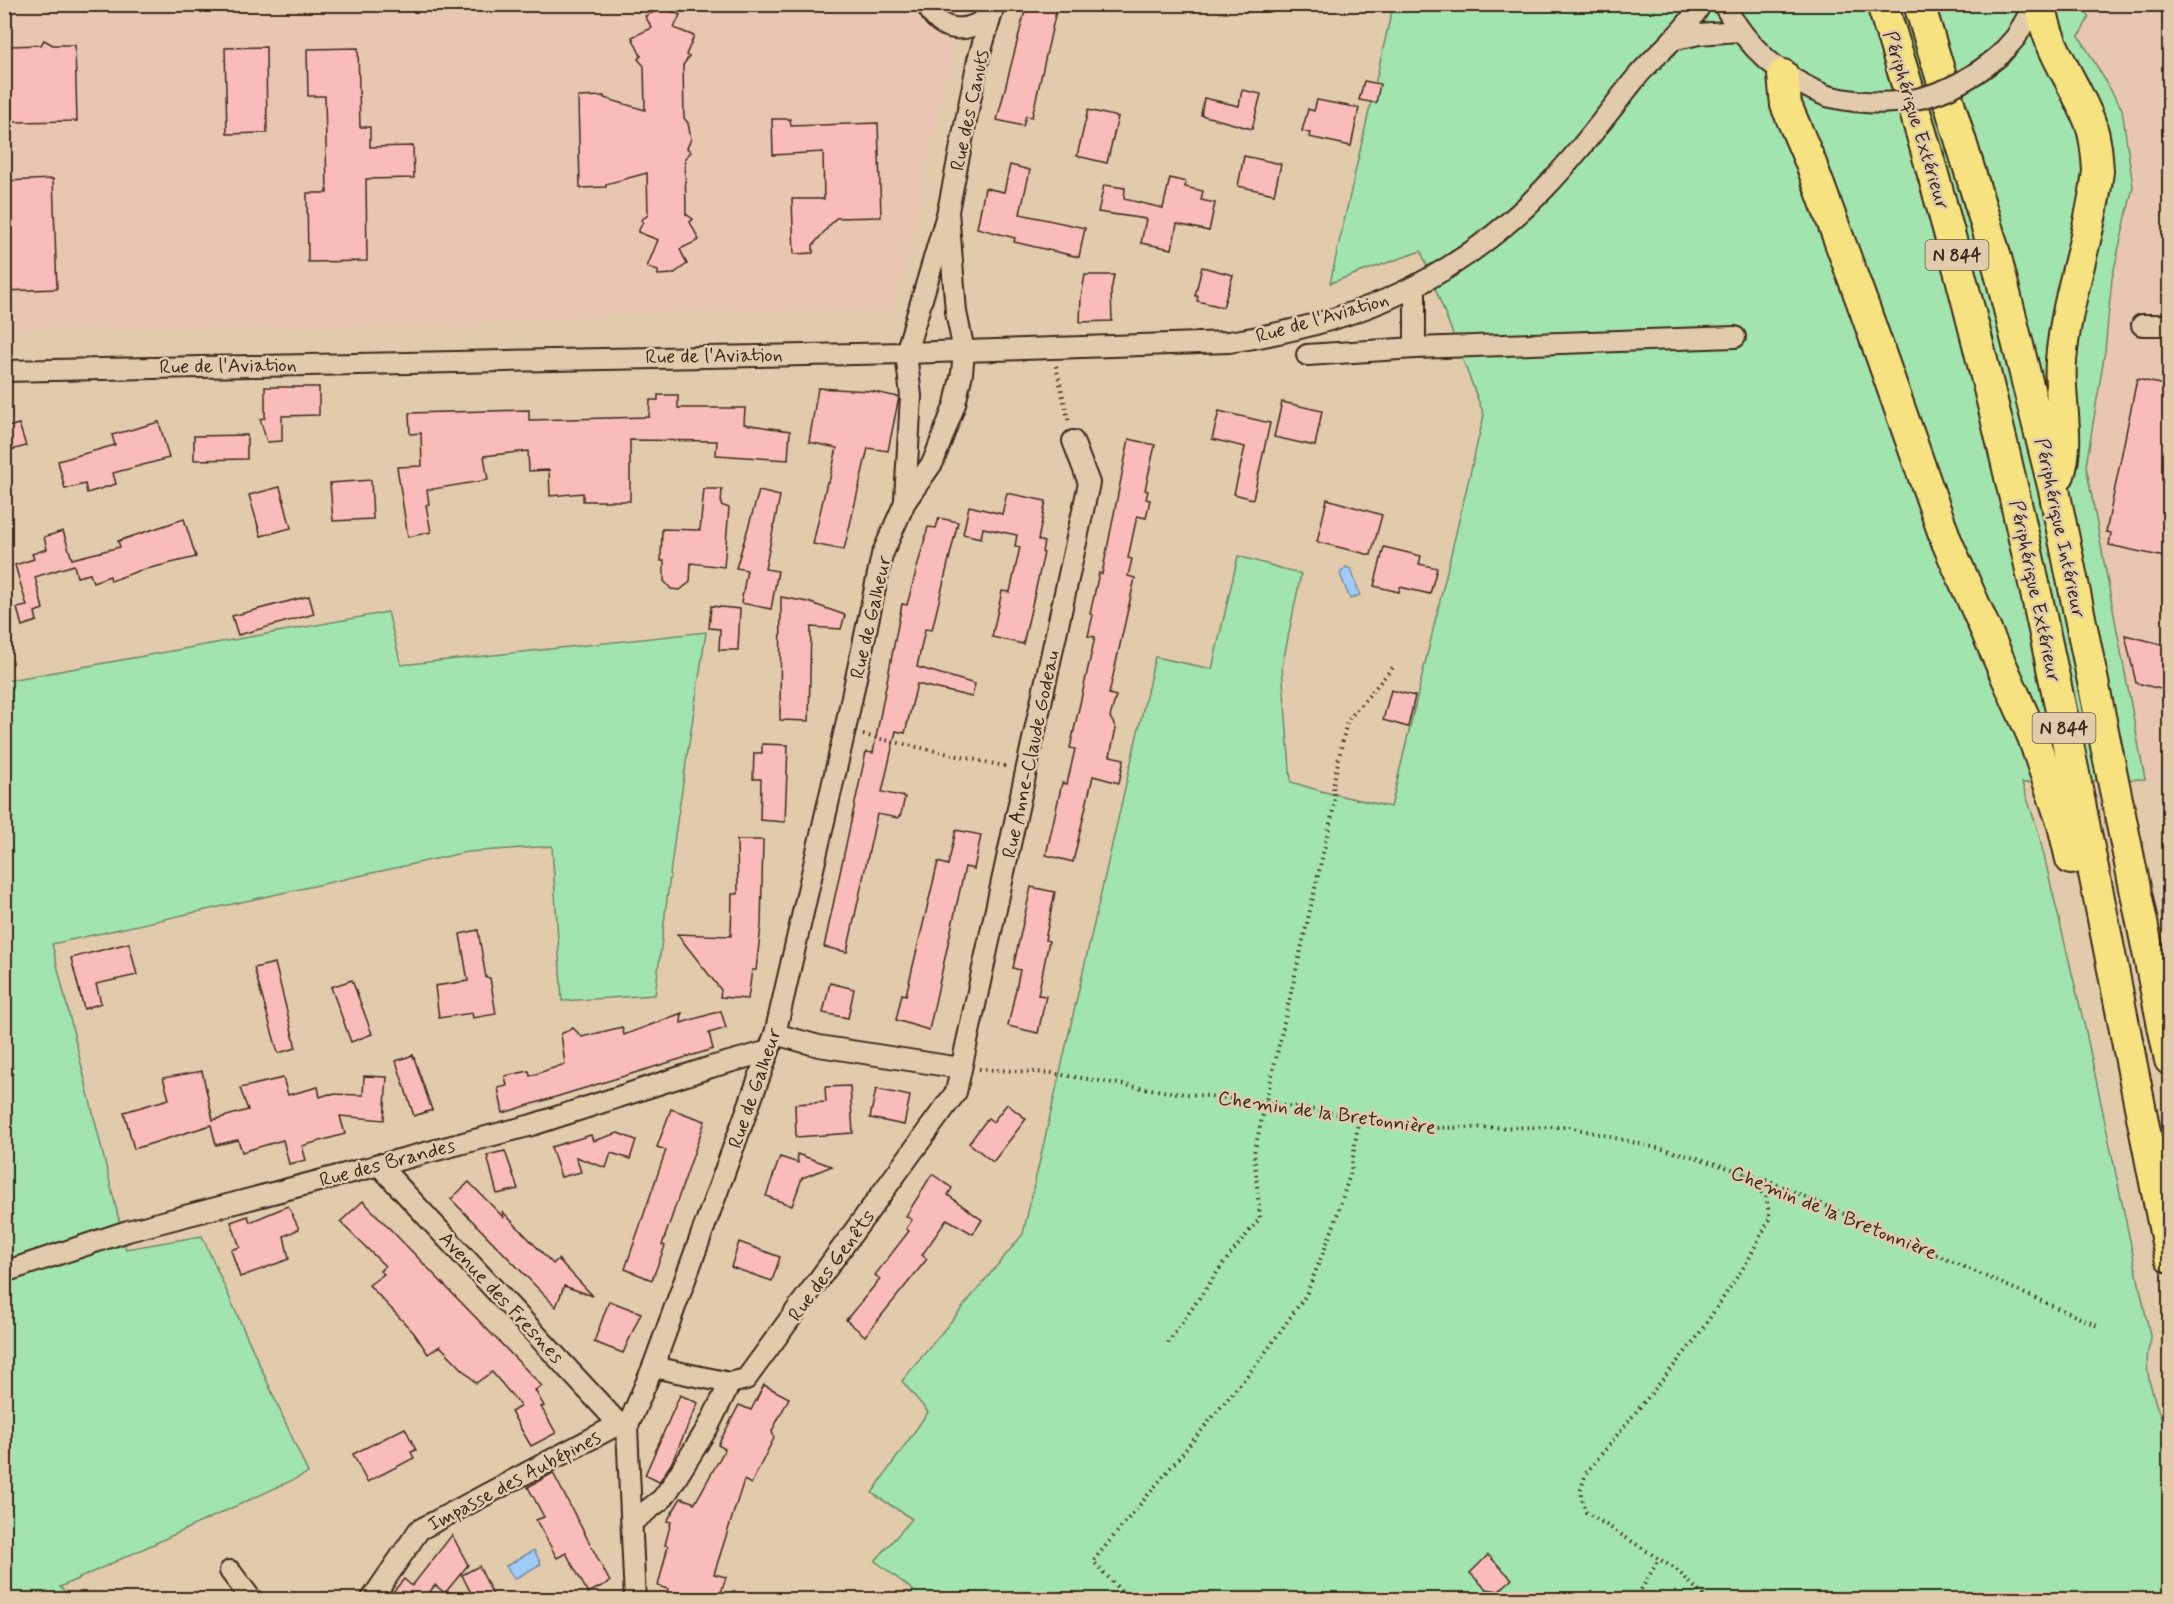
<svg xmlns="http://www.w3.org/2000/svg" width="2174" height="1604" font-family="Mynerve,sans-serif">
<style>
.built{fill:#e9c6af}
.green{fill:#a2e4ae;stroke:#6e8766;stroke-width:1.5}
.water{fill:#9ecbf8;stroke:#768ba1;stroke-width:1.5}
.building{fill:#f9bcb8;stroke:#3b2a1e;stroke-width:1.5}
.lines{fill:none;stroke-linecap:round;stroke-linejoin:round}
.minor-casing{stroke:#3b2a1e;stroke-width:24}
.highway-casing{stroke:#3b2a1e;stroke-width:34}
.path{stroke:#3b2a1e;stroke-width:4;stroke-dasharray:1.5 4.5;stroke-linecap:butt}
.minor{stroke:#e2cbab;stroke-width:20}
.highway{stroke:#f6e281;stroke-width:30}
.minor-bridge-casing{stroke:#3b2a1e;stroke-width:24;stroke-linecap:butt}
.minor-bridge{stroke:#e2cbab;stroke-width:20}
.labels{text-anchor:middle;stroke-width:5;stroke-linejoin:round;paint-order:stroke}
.shield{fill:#e2cbab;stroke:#6d5a48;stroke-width:1.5}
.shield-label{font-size:18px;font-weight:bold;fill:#3b2a1e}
.street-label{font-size:20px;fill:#3b2a1e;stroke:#e2cbab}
</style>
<rect width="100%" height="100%" fill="#e2cbab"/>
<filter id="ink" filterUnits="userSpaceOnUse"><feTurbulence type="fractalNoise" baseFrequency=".0167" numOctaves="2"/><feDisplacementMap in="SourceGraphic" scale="12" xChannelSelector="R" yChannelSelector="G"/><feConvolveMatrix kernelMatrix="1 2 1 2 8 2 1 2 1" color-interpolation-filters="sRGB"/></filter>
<g filter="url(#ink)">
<g class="built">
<path d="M4 5H965L893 311 675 312 419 326 5 330Z"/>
<path d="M2081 5H2169V782L2145 779 2086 466 2105 351 2112 278 2079 36 2089 17Z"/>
</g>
<g class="green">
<path d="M1393 5H2081L2089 17 2079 36 2122 109 2133 187 2112 278 2105 351 2086 466 2145 779 2022 783 2038 831 2086 1032 2151 1340C2138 1374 2162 1412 2169 1445V1599H905L913 1590 875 1561 912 1519 872 1493 928 1412 902 1381 1023 1234 1155 657 1212 669 1238 556 1301 574 1282 667 1291 782 1324 792 1391 807 1484 415 1421 251 1330 283Z"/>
<path d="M388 612 401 665 706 632 675 835 655 995 562 1001 552 846 467 852 52 944 126 1249 202 1236 308 1473 60 1587 72 1599 5 1600V681Z"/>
</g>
<g class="water">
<path d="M1346 567 1351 569 1360 595 1350 599 1340 574Z"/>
<path d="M534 1550 541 1564 514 1579 506 1566Z"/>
</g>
<g class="building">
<path d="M653 4H671V11L680 15 674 28 694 36 686 55 689 57 683 65 684 118 688 123 691 139 687 148 691 152 685 158 686 214 693 219 690 222 699 240 680 249 687 264 673 274 658 275V271L647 267 658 240 638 232 643 222 641 220 648 215 647 173 606 184V187L580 188 578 97 604 96V98L645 110 644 66 638 59 641 56 632 37 652 28 645 16 654 12Z"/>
<path d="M1034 4 1057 7 1032 117 1026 116 1023 126 997 120 1026 7 1033 8Z"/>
<path d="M44 40 53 45H75L77 121 12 122 10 46 41 45Z"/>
<path d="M266 47 267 133 227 134 225 48Z"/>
<path d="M358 48 360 127H370V147L413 146 414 178 366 179 367 261 308 262 307 193H327L325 96H308L307 49Z"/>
<path d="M1364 81 1380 84 1376 103 1359 100Z"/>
<path d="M1242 90 1261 94 1252 129 1201 115 1204 98 1239 106Z"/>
<path d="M1317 100 1359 108 1351 146 1309 137 1310 133 1302 131 1308 109 1314 111Z"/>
<path d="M1088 110 1118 117 1107 163 1077 156Z"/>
<path d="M772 119H790L791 126 878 123 881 217 836 218 813 245V253L794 254 792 199H824L823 152 773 155Z"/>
<path d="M1244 156 1281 164 1274 194 1238 186Z"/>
<path d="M1010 165 1030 170 1020 214 1085 228 1079 257 1014 242 1015 238 977 228 985 188 1004 192Z"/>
<path d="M1170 178 1186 182 1185 187 1203 191 1201 200 1215 203 1209 231 1177 224 1172 249 1141 243 1146 219 1098 212 1104 185 1125 188 1124 199 1163 208Z"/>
<path d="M53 179 57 289 4 291V181Z"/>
<path d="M1202 267 1233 275 1223 307 1197 301 1198 296H1195Z"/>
<path d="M1085 275H1114L1111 291 1112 321 1080 322 1081 297Z"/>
<path d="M2137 379 2169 386V558L2109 545 2111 533 2106 532Z"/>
<path d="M265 387H319V415L282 416V441L267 442 260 419 265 418Z"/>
<path d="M818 388 870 391 899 397 888 451 868 448 844 550 813 544 827 482H829L837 448 809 442Z"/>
<path d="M658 395H678V408H745L744 424 790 431 788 460 716 455 717 441 630 440V501H583V493L550 496 549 470 529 471 528 451 484 456 488 480 427 490 429 504 426 505 431 532 408 537 397 467 422 466 421 433 410 434 409 413 529 410V420L649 417 650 400H658Z"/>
<path d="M1282 402 1322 411 1315 446 1274 437Z"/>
<path d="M1219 411 1270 423 1253 499 1234 494 1245 447 1212 439Z"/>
<path d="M159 422 169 458 113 473 116 484 87 493 85 484 65 489 58 461 115 445 112 435Z"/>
<path d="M19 424 26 446 4 452V428Z"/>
<path d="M247 435V459L194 460V436Z"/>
<path d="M1129 439 1155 445 1145 490 1148 491 1146 499 1150 500 1146 518 1137 516 1128 558 1132 559 1128 576 1135 578 1109 694 1116 696 1110 717 1116 728 1110 756 1124 759 1119 783 1093 776 1073 862 1046 855 1062 783 1067 784 1075 749 1070 748 1095 637 1088 636 1093 615 1090 614 1099 573 1102 574Z"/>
<path d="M371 480 373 519 333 521 330 483Z"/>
<path d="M280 487 291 528 261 536 249 495Z"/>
<path d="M704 489H722L721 505 729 508 724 567 691 563 690 582 680 590 671 589 664 581V561H661L662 529 700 530Z"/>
<path d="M759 491 780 496 765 569 778 571 771 609 741 603 747 570 736 568Z"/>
<path d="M1007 493 1046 501 1038 540 1044 542 1042 552 1044 553 1023 644 992 637 1002 591 1010 592 1020 547 1015 546 1017 535 983 528 981 538 963 534 969 506 1002 514Z"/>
<path d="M1327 499 1382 515 1371 555 1317 542Z"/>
<path d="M939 518 958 522 932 630 925 629 917 667 975 684 972 697 917 684 905 733 896 731 882 792 905 797 901 814 898 818 877 814 847 952 824 947 866 752 873 753 902 604 907 605 928 527 936 528Z"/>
<path d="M184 519 196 557 138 571 111 581 110 576 93 582 90 574 77 577 74 565 35 577 43 609 35 612 37 621 22 626 17 608 27 606 15 565 34 559 32 554 47 549 44 537 63 531 72 559 120 547 118 541Z"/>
<path d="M1384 547 1421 556 1419 564 1437 568 1430 594 1400 587 1399 592 1374 586Z"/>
<path d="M309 596 314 614 238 635 232 616Z"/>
<path d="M781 597 808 602 845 615 841 629 811 627 809 721 780 720Z"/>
<path d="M711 606 740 609 738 650H719L720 629 709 628Z"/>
<path d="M2125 635 2169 646V691L2136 683Z"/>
<path d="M1391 690 1415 696 1408 727 1383 720Z"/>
<path d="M762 744 788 745 785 822 760 820 761 779H753L754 753H762Z"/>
<path d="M956 830 981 835 974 869 965 867 929 1030 896 1020 902 994 906 995 938 862 948 865Z"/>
<path d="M737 840H763L761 926 756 970H752L748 999 720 997 721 990 677 934 731 936 732 894H738Z"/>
<path d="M1031 887 1055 892 1045 940 1049 941 1038 995 1046 996 1038 1033 1008 1026 1020 970 1013 968Z"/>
<path d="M478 930 486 978H490L496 1014 473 1018 472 1013 439 1018 435 986 468 981 460 934Z"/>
<path d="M129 943 137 975 96 984 101 1003 84 1009 71 958Z"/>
<path d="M275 963 296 1048 278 1053 254 968Z"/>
<path d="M352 980 372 1034 351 1042 331 987Z"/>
<path d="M830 983 854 989 848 1018 823 1013Z"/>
<path d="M721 1011 726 1028 709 1033 713 1049 503 1113 498 1088 507 1086 505 1076 529 1071 530 1076 565 1064 561 1034 573 1028 582 1037 622 1027 624 1035 682 1013 681 1023Z"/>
<path d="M413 1055 432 1110 414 1116 396 1061Z"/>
<path d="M202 1071 213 1120 248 1110 240 1088 283 1078 288 1095 318 1087 320 1097 329 1094 363 1095 364 1076 387 1077 384 1120 340 1116 345 1134 302 1146 306 1160 289 1164 283 1140 242 1152 238 1140 216 1145 211 1125 134 1149 124 1112 169 1099 163 1078Z"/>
<path d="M850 1086 853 1133 796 1137 795 1104 826 1102 825 1087Z"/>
<path d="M876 1089 910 1096 904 1125 870 1118Z"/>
<path d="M1007 1104 1026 1119 993 1162 969 1143 988 1118 993 1122Z"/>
<path d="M671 1109 705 1121 662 1245 665 1246 652 1280 625 1269 666 1150 657 1147Z"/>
<path d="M618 1133 636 1140 630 1159 611 1153 606 1168 576 1157 581 1172 561 1177 551 1147 591 1135 593 1141Z"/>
<path d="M505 1151 518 1189 497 1194 487 1155Z"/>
<path d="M797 1154 832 1166 802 1178 792 1206 766 1196 780 1157 798 1163Z"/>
<path d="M932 1174 952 1188 948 1195 982 1220 973 1234 947 1219 922 1255 927 1259 865 1336 846 1320 880 1279 875 1275 909 1231 906 1229 912 1220 906 1216Z"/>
<path d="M469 1182 504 1218 502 1211 553 1264 558 1259 593 1296 564 1286 556 1307 451 1199Z"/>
<path d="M363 1201 542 1386 535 1390 544 1406 541 1407 556 1433 531 1446 511 1412 521 1406 492 1372 476 1383 440 1346 428 1354 414 1333 369 1285 384 1274 380 1271 385 1266 340 1222Z"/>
<path d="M288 1206 299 1229 284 1236 289 1259 240 1277 231 1250 240 1247 231 1222 248 1216 250 1222Z"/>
<path d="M739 1242 780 1257 772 1281 731 1267Z"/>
<path d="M609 1301 641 1313 623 1353 594 1342Z"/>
<path d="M764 1385 789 1398 772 1431 774 1438 751 1484 744 1480 714 1574 726 1577 719 1599H665L668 1589 658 1586 668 1546 665 1545 671 1522 667 1521 681 1498 695 1503 725 1449 718 1445 739 1405 751 1410Z"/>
<path d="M680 1395 698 1403 671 1464 659 1482 645 1475Z"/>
<path d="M405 1428 416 1450 411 1452 414 1458 367 1482 353 1454Z"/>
<path d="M553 1473 610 1582 588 1593 566 1553 557 1558 536 1520 544 1517 528 1487Z"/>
<path d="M452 1535 468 1565 445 1593 435 1585 426 1597 430 1599H387L404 1579 412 1586Z"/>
<path d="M1488 1555 1512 1579 1499 1591 1486 1589 1470 1573Z"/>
<path d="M479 1566 495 1599H474L462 1575Z"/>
</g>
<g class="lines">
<defs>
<g id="minor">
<path d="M927 4C938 35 973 35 991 12"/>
<path d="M1723 4C1749 49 1780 77 1827 96"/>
<path d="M1672 40 1699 34 1739 31"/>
<path d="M2000 55 2016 37 2035 4"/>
<path d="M2142 325H2170"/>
<path d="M1415 348V288"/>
<path d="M1307 355 1415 348 1735 337"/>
<path d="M4 371 906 353 1229 342C1355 323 1452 283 1542 191 1576 156 1605 117 1635 79 1656 53 1684 34 1701 4"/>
<path d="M905 499 911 396 906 353 948 211 978 60 993 9"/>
<path d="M775 1034 819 1046 960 1068"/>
<path d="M378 1164 619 1424 627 1428"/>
<path d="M4 1272 128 1231 532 1125 711 1067 769 1051"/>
<path d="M653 1367 730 1383 746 1379 956 1092 1089 483 1073 441"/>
<path d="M632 1522 662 1499 670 1488 708 1427 730 1383"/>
<path d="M230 1571 252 1600"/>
<path d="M371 1600 419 1530 619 1424"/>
<path d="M635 1600 627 1428 653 1367 775 1034 845 730 882 555 905 502 933 462 955 404 962 373 964 351 956 312 948 211"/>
</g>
<g id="highway">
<path d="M1882 4C2013 413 2085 837 2170 1257"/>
<path d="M1919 4 1996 257 2054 490 2170 1060"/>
<path d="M2041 4C2046 49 2076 83 2091 125 2096 140 2097 155 2098 171 2091 235 2066 297 2061 361 2058 399 2071 440 2059 475"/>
<path d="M1783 75 1786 105 1810 161 1865 310 1946 540 2033 737 2063 825 2071 859"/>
</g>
</defs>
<use href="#minor" class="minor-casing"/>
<use href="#highway" class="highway-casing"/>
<g class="path">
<path d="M1056 366 1069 423"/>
<path d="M863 735 1008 767"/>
<path d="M979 1069 1051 1073 1168 1092 1265 1102 1423 1128 1569 1127 1691 1156 1772 1182 2098 1326"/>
<path d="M1168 1343 1223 1264 1260 1218 1254 1153 1335 802 1333 785 1347 721 1394 666"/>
<path d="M1129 1600 1093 1561 1260 1360 1306 1295 1333 1228 1351 1171 1359 1117"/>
<path d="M1635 1600 1659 1559"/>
<path d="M1708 1600 1678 1571 1586 1512 1580 1492 1586 1473 1695 1340 1747 1262 1770 1218 1766 1197 1744 1174"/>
</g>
<use href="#minor" class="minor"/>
<use href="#highway" class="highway"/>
<defs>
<path id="minor-bridge" d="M1827 96C1895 112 1947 100 2000 55"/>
</defs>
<use href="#minor-bridge" class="minor-bridge-casing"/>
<use href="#minor-bridge" class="minor-bridge"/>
</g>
</g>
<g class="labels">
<g class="shield">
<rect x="1925.5" y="240" width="63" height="30" rx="4.5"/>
<rect x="2032.5" y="713" width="63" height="30" rx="4.5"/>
</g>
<g class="shield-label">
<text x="1957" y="261">N 844</text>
<text x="2064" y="734">N 844</text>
</g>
<g class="street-label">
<text transform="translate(969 110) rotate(-78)" y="7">Rue des Canuts</text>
<text transform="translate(1917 120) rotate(73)" y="7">Périphérique Extérieur</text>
<text transform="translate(1322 317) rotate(-16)" y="7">Rue de l'Aviation</text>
<text transform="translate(714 355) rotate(-1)" y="7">Rue de l'Aviation</text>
<text transform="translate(228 365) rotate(-1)" y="7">Rue de l'Aviation</text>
<text transform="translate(2061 528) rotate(78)" y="7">Périphérique Intérieur</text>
<text transform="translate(2036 591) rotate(78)" y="7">Périphérique Extérieur</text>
<text transform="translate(870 617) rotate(-77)" y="7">Rue de Galheur</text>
<text transform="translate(1030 754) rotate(-78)" y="7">Rue Anne-Claude Godeau</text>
<text transform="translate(754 1088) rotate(-71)" y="7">Rue de Galheur</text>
<text transform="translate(1327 1112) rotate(8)" y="7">Chemin de la Bretonnière</text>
<text transform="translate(387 1162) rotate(-15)" y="7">Rue des Brandes</text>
<text transform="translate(1834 1212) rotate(22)" y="7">Chemin de la Bretonnière</text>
<text transform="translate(831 1265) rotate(-54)" y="7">Rue des Genêts</text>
<text transform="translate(502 1297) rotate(47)" y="7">Avenue des Fresnes</text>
<text transform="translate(514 1480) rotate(-28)" y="7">Impasse des Aubépines</text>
</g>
</g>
<rect width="2174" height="1604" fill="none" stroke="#e2cbab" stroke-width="24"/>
<rect x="12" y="12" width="2150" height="1580" fill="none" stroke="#3b2a1e" stroke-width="2" filter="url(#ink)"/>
</svg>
